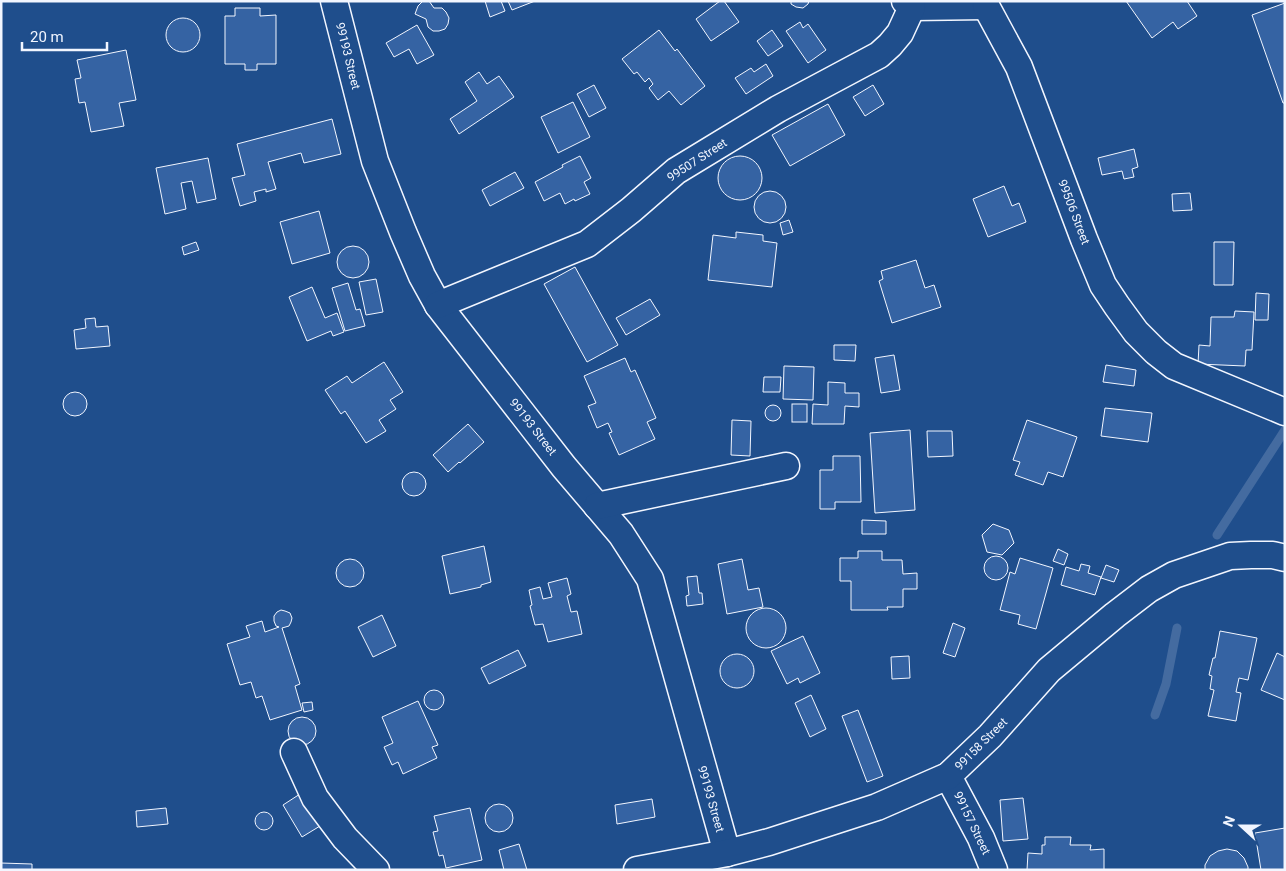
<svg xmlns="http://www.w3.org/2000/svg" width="1286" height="871" font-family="Roboto,sans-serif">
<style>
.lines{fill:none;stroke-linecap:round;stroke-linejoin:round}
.stream{stroke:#446ba0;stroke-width:9}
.building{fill:#3563a3;stroke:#f2f6ff}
.minor-casing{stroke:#f2f6ff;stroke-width:29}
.minor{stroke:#1f4e8c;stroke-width:26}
.labels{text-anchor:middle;stroke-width:4;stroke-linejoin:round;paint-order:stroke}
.street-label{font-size:12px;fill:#f2f6ff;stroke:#1f4e8c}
</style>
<rect width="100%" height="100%" fill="#1f4e8c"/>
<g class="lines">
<g class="stream">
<path d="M1217 535 1285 430"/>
<path d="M1155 715 1166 684 1177 628"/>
</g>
</g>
<g class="building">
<path d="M423 1H429L434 8H442L446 12 449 18 448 24 445 29 439 31H433L428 27 426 19 415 14 418 6Z"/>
<path d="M485 1H501L505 11 490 17Z"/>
<path d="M508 1H535L512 10Z"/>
<path d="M720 1H724L739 22 711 41 696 19Z"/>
<path d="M791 1H809L808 4 803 8 796 7 791 4Z"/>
<path d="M1126 1H1187L1197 16 1178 29 1173 22 1152 38Z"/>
<path d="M1285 3V103H1283L1252 15Z"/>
<path d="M235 8H260V16L276 15V64H257V70H245V64H225V16H235Z"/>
<circle cx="183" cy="35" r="17"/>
<path d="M800 22 803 28 808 24 826 50 808 63 786 31Z"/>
<path d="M417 25 434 55 417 64 409 49 394 57 386 43Z"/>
<path d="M659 30 675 51 677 49 705 86 681 105 669 91 658 100 649 88 653 84 649 78 645 82 637 72 634 74 622 59Z"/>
<path d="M772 30 783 46 768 56 757 41Z"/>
<path d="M126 50 136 100 119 103 124 126 91 132 85 102 79 103 75 79 81 78 77 60Z"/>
<path d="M766 64 773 76 746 94 735 78 751 68 754 72Z"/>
<path d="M479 72 487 84 499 76 514 97 459 134 450 119 477 101 465 82Z"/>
<path d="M594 85 606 108 589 117 577 94Z"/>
<path d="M873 85 884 104 865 116 853 97Z"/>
<path d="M573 102 590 137 558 153 541 117Z"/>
<path d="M828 104 845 135 790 166 772 135Z"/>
<path d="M332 119 341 154 304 163 301 153 268 162 276 189 266 192V189L254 192 256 201 240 206 232 178 245 175 237 144Z"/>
<path d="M1134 149 1138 167 1132 169 1134 177 1124 179 1122 171 1102 175 1098 158Z"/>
<path d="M580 156 591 178 584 182 590 194 575 201 574 199 565 204 560 193 544 201 535 182 563 167 562 165Z"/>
<circle cx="740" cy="178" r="22"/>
<path d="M208 158 216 199 197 203 192 181 181 183 186 209 165 214 156 168Z"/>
<path d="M515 172 524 188 490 206 482 190Z"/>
<path d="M1004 186 1012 206 1019 203 1026 222 988 237 973 199Z"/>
<circle cx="770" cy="207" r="16"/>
<path d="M1190 193 1192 210 1173 211 1172 194Z"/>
<path d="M319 211 330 253 292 264 280 222Z"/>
<path d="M789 220 793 232 783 235 780 223Z"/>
<path d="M736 232 763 235V241L777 243 772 287 708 280 713 235 736 238Z"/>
<path d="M196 242 199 250 184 255 182 247Z"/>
<path d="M1214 242H1234L1233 285H1214Z"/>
<circle cx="353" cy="262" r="16"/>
<path d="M916 260 925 288 934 285 941 307 892 323 879 281 883 279 881 271Z"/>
<path d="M575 267 618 345 587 362 544 284Z"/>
<path d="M376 279 383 312 366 315 359 282Z"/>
<path d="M348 283 356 310 360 309 365 326 345 331 332 288Z"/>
<path d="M312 287 325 318 337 313 344 332 333 336 331 331 307 341 289 297Z"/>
<path d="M1256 293 1269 294 1268 320H1255Z"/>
<path d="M650 299 660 315 626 335 616 318Z"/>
<path d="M1235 311 1254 312 1252 350H1246L1245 366 1198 364 1199 345 1210 346 1211 317H1234Z"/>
<path d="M95 318 96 327 108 326 110 346 76 349 74 330 86 328 85 319Z"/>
<path d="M834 345H856L855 361 834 360Z"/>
<path d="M894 355 900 390 881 393 875 358Z"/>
<path d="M625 358 631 372 635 370 656 418 647 422 655 439 619 455 609 433 612 432 608 423 597 428 588 406 596 403 584 376Z"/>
<path d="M384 362 403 392 390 400 396 409 379 420 386 431 366 443 345 411 341 414 325 390 347 376 352 383Z"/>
<path d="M1106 365 1136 370 1134 386 1103 382Z"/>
<path d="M784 366 814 367 813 400 783 399Z"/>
<path d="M764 377H781L780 392H763Z"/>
<path d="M828 382 845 383V393H859V407L845 406 844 424H812L813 404 828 405Z"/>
<circle cx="75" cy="404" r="12"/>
<rect x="792" y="404" width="15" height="18"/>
<circle cx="773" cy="413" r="8"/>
<path d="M1105 408 1152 413 1148 442 1101 436Z"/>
<path d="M732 420 751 421 750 456 731 455Z"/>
<path d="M1027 420 1077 437 1063 477 1048 472 1043 485 1015 475 1020 462 1013 460Z"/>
<path d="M468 424 484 442 460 463 459 462 448 472 433 455Z"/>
<path d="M910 430 915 510 875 513 870 433Z"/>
<path d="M927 431H952L953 456 928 457Z"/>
<path d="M833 456H860L861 502H835V509H820V470H833Z"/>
<circle cx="414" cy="484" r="12"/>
<path d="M862 520 886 521V534H862Z"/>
<path d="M993 524 1009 530 1014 543 1002 555 987 552 982 535Z"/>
<path d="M484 546 491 582 481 585V587L450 594 442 556Z"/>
<path d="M1058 549 1068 554 1064 565 1053 561Z"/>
<path d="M858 551H882V560H902L903 574 917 573V589H903V607H887L888 610H851V581H840V558H858Z"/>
<circle cx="996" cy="568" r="12"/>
<path d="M1020 558 1053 568 1036 629 1018 624 1020 615 1000 610 1010 572 1015 574Z"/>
<circle cx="350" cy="573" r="14"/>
<path d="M742 559 748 590 759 588 763 607 727 614 718 564Z"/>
<path d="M1081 564 1090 566 1088 573 1101 577 1095 595 1061 585 1066 567 1079 571Z"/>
<path d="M1106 565 1119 570 1114 582 1101 578Z"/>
<path d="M697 576 699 593H702L703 604 687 606 686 596 689 595 687 577Z"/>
<path d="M567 578 571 594 567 596 571 612 577 611 582 634 548 642 543 624 535 625 530 606 532 605 529 590 540 587 543 599 552 597 548 583Z"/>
<circle cx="766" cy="628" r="20"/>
<path d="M281 610 285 611 290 613 292 618 291 622 289 626 282 628 300 684 295 686 302 710 270 720 262 696 256 698 251 682 240 685 227 644 250 637 246 626 262 621 265 632 279 627 276 626 274 621V616L277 612Z"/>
<path d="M382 615 396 646 373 657 358 627Z"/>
<path d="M953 623 965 628 955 657 943 653Z"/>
<path d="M1220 631 1257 638 1248 680 1239 678 1236 692 1241 693 1236 721 1208 716 1214 690 1210 689 1212 676 1209 675 1213 658H1215Z"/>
<path d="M803 636 820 673 800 683 798 678 787 684 771 651Z"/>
<path d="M518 650 526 666 489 684 481 668Z"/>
<path d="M1277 653 1285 657V700L1261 690Z"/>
<circle cx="737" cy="671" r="17"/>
<path d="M909 656 910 678 892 679 891 657Z"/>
<circle cx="434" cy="700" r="10"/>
<path d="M811 695 826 729 810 737 795 703Z"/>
<path d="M418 701 438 745 432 747 437 758 403 774 398 762 392 765 384 747 393 743 382 717Z"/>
<path d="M312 702 313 710 304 712 302 703Z"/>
<path d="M858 710 883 776 867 782 842 716Z"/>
<circle cx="302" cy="731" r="14"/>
<path d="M300 794 320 826 302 837 283 805Z"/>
<path d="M1023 798 1028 839 1003 841 1000 800Z"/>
<path d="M652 799 655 817 617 824 615 805Z"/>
<circle cx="499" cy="818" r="14"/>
<path d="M166 808 168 824 137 827 136 811Z"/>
<path d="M470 808 482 860 446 868 443 855 439 856 433 832 438 831 434 816Z"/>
<circle cx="264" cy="821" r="9"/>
<path d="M1285 828V870H1261L1255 833Z"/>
<path d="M1045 837H1071L1070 845H1091L1090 850 1104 849V870H1027L1028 853 1042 854V845H1045Z"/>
<path d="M519 844 527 870H504L499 850Z"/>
<path d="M1227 849 1237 851 1244 858 1248 867V870H1205V865L1210 856 1218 851Z"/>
<path d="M1 863 32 864V870H1Z"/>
</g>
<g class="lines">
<defs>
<g id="minor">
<path d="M334 1 375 161 403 232 422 276 438 305 564 467 621 534 650 579 727 853"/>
<path d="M905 1 912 7 986 6"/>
<path d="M986 6 1019 67 1084 239 1103 285 1117 306 1136 332 1156 352 1174 366 1285 412"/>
<path d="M438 305 587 244 631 210 676 171 778 109 879 55 890 45 900 33 912 7"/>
<path d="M597 506 786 466"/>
<path d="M294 752 315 798 345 838 376 870"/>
<path d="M948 776 981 838 994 870"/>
<path d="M637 870 727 853 769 842 877 807 948 776 990 736 1049 670 1115 615 1149 589 1174 575 1230 556 1251 555H1273L1285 558"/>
</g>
</defs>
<use href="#minor" class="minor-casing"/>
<use href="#minor" class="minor"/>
</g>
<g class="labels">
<g class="street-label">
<text transform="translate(348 56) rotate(76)" y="4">99193 Street</text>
<text transform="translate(697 160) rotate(-33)" y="4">99507 Street</text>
<text transform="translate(1074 212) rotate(69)" y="4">99506 Street</text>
<text transform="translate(533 427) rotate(52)" y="4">99193 Street</text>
<text transform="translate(981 744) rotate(-45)" y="4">99158 Street</text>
<text transform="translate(711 799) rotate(74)" y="4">99193 Street</text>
<text transform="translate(972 823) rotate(64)" y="4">99157 Street</text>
</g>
</g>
<rect width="1286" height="871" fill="none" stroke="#f2f6ff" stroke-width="5"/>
<g transform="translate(1241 826) rotate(291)" stroke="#1f4e8c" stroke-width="4" paint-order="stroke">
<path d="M0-4L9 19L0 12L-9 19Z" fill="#f2f6ff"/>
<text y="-8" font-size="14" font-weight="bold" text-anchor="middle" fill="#f2f6ff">N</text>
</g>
<path d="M22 42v8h85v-8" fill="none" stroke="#f2f6ff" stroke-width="2.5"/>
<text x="30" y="42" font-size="15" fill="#f2f6ff" stroke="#1f4e8c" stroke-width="4" paint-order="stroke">20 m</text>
</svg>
